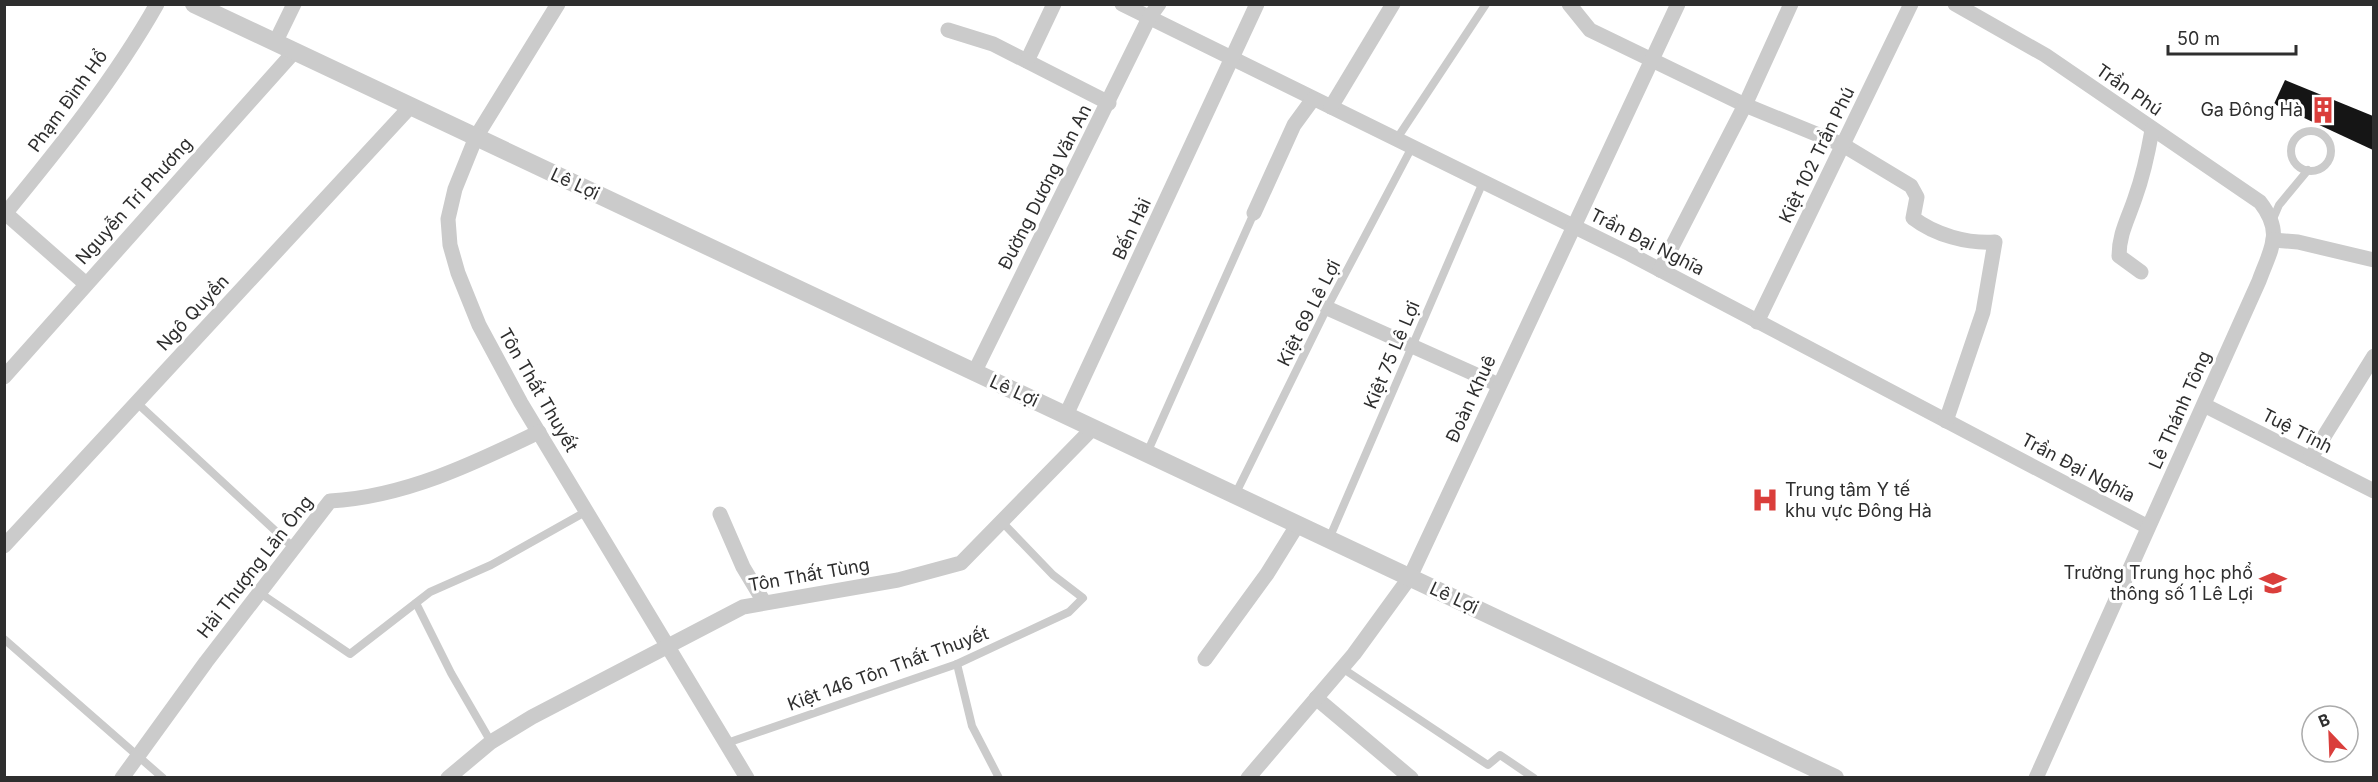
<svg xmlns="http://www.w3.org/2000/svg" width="2378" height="782" font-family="Inter,sans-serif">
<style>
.building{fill:#151515}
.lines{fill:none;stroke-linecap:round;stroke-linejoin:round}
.service{stroke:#cbcbcb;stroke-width:8}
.minor{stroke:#cbcbcb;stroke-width:15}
.tertiary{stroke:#cbcbcb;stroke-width:18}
.labels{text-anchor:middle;stroke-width:6;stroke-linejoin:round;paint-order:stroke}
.street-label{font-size:18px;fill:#2e2e2e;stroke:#fff}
.poi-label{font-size:18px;fill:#2e2e2e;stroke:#fff;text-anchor:end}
</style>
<rect width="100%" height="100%" fill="#fff"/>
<path class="building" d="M2285 80 2373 116V150L2274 104Z"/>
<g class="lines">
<g class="service">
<circle cx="2311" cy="151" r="20"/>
<path d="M1396 140 1486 4"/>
<path d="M2273 219 2279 205 2308 170"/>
<path d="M137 403 294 548"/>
<path d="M1147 453 1254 213"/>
<path d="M1235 495 1327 308 1412 147"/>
<path d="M1329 539 1483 182"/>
<path d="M260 593 350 654 430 592 491 565 587 511"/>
<path d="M416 603 451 673 491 742"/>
<path d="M4 639 163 778"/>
<path d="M957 664 972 726 999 778"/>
<path d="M1342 668 1488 765 1500 755 1534 778"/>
<path d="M727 743 957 664 1069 612 1083 598 1053 575 1002 522"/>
</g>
<g class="minor">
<path d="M558 4 476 137 455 189 448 219 450 245 458 273 479 325 521 403 747 778"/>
<path d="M1122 4 1630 254 2148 527"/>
<path d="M1569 4 1590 30 1745 105 1843 145 1911 186 1917 197 1913 218C1935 235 1968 244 1995 242L1983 312 1946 421"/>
<path d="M1955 4 2045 55 2260 202C2284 233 2271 248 2259 281L2036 778"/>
<path d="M948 30 993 44 1109 103"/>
<path d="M275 43 294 4"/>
<path d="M1027 61 1054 4"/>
<path d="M1331 107 1393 4"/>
<path d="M4 212 86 284"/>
<path d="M1254 213 1294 125 1313 99"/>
<path d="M4 215C59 148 114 80 157 4"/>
<path d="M2273 240 2298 242 2374 260"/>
<path d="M1660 270 1745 105 1791 4"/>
<path d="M2141 272 2119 256C2119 234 2128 219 2135 198 2143 176 2148 153 2152 130"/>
<path d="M1327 308 1499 385"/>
<path d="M1757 322 1911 4"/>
<path d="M974 373 1149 18 1159 4"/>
<path d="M4 377 294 52"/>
<path d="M2204 405 2374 491"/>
<path d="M1066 415 1257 4"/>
<path d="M2310 459 2374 356"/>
<path d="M720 514 743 567 764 602"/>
<path d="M4 546 411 106"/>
<path d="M1205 659 1267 574 1298 524"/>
<path d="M1316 698 1411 778"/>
<path d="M122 778 206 662 330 501C404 497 473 464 539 432"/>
<path d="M448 778 491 742 532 717 743 607 898 580 961 563 1093 428"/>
<path d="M1248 778 1354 654 1410 577 1678 4"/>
</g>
<path class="tertiary" d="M194 4 1835 778"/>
</g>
<defs>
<symbol id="building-bare" viewBox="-9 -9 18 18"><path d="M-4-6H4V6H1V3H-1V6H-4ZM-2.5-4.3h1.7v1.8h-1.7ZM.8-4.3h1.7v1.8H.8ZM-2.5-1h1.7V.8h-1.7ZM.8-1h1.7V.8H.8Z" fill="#da3e3b" stroke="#fff" stroke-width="2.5" paint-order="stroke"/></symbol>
<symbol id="hospital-bare" viewBox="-9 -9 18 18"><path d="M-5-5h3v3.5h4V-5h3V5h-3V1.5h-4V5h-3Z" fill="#da3e3b" stroke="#fff" stroke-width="2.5" paint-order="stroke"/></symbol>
<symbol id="school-bare" viewBox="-9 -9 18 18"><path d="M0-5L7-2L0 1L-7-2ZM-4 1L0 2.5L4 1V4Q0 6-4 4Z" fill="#da3e3b" stroke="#fff" stroke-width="2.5" paint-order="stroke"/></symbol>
</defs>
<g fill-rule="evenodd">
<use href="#building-bare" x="2304" y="91" width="38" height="38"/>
<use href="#hospital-bare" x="1746" y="481" width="38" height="38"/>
<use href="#school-bare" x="2254" y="564" width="38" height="38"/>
</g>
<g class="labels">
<g class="street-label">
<text transform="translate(2129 90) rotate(35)" y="6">Trần Phú</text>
<text transform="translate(68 101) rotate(-54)" y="6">Phạm Đình Hổ</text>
<text transform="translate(1817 155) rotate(-64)" y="6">Kiệt 102 Trần Phú</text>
<text transform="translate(575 184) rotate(25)" y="6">Lê Lợi</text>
<text transform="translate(1045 187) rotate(-63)" y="6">Đường Dương Văn An</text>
<text transform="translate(134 201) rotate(-48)" y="6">Nguyễn Tri Phương</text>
<text transform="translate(1132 229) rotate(-65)" y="6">Bến Hải</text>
<text transform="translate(1647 242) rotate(27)" y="6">Trần Đại Nghĩa</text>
<text transform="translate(193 313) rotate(-47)" y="6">Ngô Quyền</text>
<text transform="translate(1309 313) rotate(-63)" y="6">Kiệt 69 Lê Lợi</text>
<text transform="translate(1392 355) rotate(-67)" y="6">Kiệt 75 Lê Lợi</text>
<text transform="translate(538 390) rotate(60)" y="6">Tôn Thất Thuyết</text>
<text transform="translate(1014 391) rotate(25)" y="6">Lê Lợi</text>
<text transform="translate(1471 399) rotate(-65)" y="6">Đoàn Khuê</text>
<text transform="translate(2180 410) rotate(-66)" y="6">Lê Thánh Tông</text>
<text transform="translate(2297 431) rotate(27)" y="6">Tuệ Tĩnh</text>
<text transform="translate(2078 468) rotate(28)" y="6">Trần Đại Nghĩa</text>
<text transform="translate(255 567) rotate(-52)" y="6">Hải Thượng Lãn Ông</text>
<text transform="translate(809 575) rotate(-10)" y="6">Tôn Thất Tùng</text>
<text transform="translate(1454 598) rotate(25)" y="6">Lê Lợi</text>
<text transform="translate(888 669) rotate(-20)" y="6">Kiệt 146 Tôn Thất Thuyết</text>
</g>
<g class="poi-label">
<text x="2303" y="116">Ga Đông Hà</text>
<text x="1785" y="496" text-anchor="start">Trung tâm Y tế<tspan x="1785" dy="21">khu vực Đông Hà</tspan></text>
<text x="2253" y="579">Trường Trung học phổ<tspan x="2253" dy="21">thông số 1 Lê Lợi</tspan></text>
</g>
</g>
<rect width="2378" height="782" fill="none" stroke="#2e2e2e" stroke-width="12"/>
<g transform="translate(2330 734) rotate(337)"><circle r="28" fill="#ffffff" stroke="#ababab" stroke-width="1.5"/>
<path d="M0-4.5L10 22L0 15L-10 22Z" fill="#da3e3b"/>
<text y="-9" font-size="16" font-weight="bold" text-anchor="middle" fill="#2e2e2e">B</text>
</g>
<path d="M2168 45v9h128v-9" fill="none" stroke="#2e2e2e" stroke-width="3"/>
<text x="2177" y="45" font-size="18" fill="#2e2e2e" stroke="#ffffff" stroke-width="4.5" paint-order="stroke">50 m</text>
</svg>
